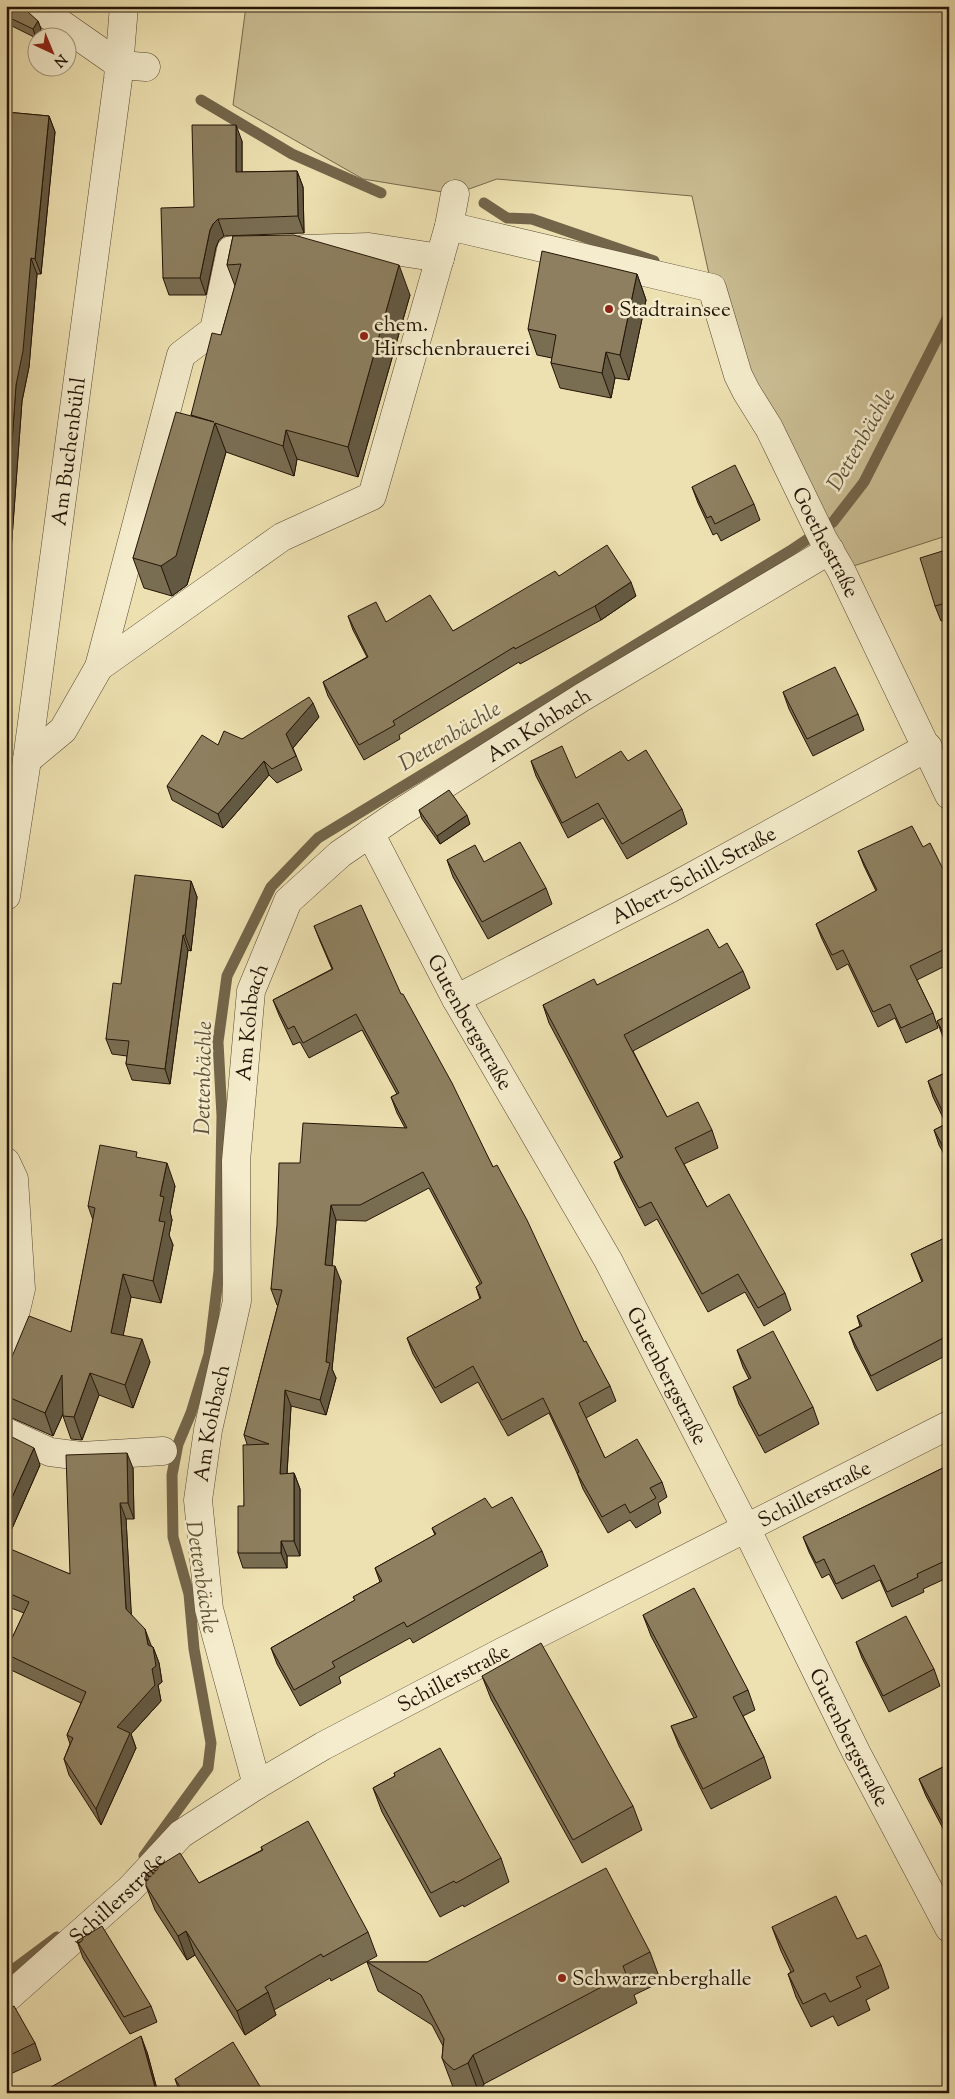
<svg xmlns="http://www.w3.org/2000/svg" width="955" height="2099" font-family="'Sorts Mill Goudy',serif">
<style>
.green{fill:#cbbe94;stroke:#77694d}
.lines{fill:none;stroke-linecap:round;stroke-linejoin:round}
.stream{stroke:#73654a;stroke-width:11}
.minor-casing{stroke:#564731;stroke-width:29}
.minor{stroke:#f4eccc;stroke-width:28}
.wall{fill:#796d52;stroke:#231406}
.shaded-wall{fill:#635942;stroke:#231406}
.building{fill:#8d7f5f;stroke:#231406}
.poi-dot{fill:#8f2418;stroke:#f4eccc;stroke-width:2}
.labels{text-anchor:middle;stroke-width:5;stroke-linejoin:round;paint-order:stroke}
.poi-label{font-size:21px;fill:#231406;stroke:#f4eccc;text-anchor:start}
.street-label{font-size:21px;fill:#231406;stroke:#f4eccc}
.water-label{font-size:22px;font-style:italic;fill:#5f5139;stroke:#f4eccc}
</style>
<rect width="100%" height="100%" fill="#eee1b1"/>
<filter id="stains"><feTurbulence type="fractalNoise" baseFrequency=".004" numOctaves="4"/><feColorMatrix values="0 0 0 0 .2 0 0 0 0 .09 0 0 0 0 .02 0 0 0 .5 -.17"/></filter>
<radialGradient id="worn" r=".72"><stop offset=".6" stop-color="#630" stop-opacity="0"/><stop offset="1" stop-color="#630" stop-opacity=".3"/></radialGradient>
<path class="green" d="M246 6H949V535L841 570 712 288 692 196 497 179 455 194 363 179 233 105Z"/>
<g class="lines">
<g class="stream">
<path d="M201 100 292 154 381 193"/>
<path d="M484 203 507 218 532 219 654 261"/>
<path d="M144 1856 208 1768 211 1743 194 1649 189 1594 173 1537 172 1475 178 1444 191 1413 209 1354 219 1271 222 1116 218 1042 227 976 271 887 318 838 790 551 833 522 864 482 949 315"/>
<path d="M6 1975 57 1937"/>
</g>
<defs>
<g id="minor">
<path d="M40 6 44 12 120 65 146 67"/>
<path id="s1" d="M449 226 712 288 738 375 746 391 769 428 823 539 841 570 949 795"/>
<path d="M304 249 369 247 440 258"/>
<path d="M99 667 181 355 214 330 231 250H253"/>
<path d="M27 760 63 730 99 667 282 537 372 496 449 226 455 194"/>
<path id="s2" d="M370 833 456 999 608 1260 746 1528 856 1752 949 1928"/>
<path id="s3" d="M6 896 27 760 118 79 124 6"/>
<path id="s4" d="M456 999 671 888 928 747"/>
<path d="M6 1162 14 1179 21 1289 6 1352"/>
<path d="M6 1432 50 1452 81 1456 163 1451"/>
<path id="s5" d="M257 1785 209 1609 198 1500 208 1430 237 1301 236 1161 251 991 288 901 340 854 398 814 581 698 830 550"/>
<path id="s6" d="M6 1999 130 1889 181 1834 257 1785 323 1746 504 1651 949 1425"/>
</g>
</defs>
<use href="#minor" class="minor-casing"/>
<use href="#minor" class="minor"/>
</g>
<g class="wall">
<path d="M6 6 38 21 41 29 36 38 6 23Z"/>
<path d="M6 112 49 116 55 132 41 274H37L29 367 22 401 12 538 6 596Z"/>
<path d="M242 141V172L297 171 303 187 304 233 224 236 219 240 216 247 206 295H169L163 278 194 207Z"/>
<path d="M233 236 410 295 358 477 297 459 294 476 226 452 187 585 172 596 144 588 133 558 192 416 191 415 221 335 235 286 227 265Z"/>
<path d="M637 274 646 300 629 380 615 378 611 398 560 388 551 363 552 358 537 355 528 329Z"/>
<path d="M692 487 754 504 760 520 721 541 717 533 713 535 698 503Z"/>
<path d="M949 549V619L941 621 935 606Z"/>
<path d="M559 576 636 596 601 620 520 664 519 662 399 735 400 739 364 760 328 696 323 682 367 657 353 630 348 616 453 631Z"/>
<path d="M783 692 858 714 864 730 813 756 789 709Z"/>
<path d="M319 717 293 748 302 770 277 783 269 775 223 828 172 800 167 786 218 745 242 739Z"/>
<path d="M531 761 576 778 628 761 682 809 687 824 627 859 603 818 568 838 536 776Z"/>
<path d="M419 810 470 824 440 844 422 819Z"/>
<path d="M923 847 949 881V964L917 980 933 1013 938 1028 906 1043 895 1018 878 1027 848 964 837 970 822 939 816 924 876 891 864 866 858 851Z"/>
<path d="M447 860 484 862 546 888 552 904 488 939 453 877Z"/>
<path d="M191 881 197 897 191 951 188 950 170 1084 132 1080 126 1064 127 1056 112 1054 106 1039 121 984Z"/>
<path d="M314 926 401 994 493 1167 584 1342 610 1386 616 1401 586 1418 605 1458 662 1482 667 1497 658 1503 661 1513 636 1528 630 1520 608 1533 583 1489 577 1473 549 1413 508 1436 478 1382 441 1403 413 1354 407 1338 480 1299 476 1287 480 1284 429 1188 366 1221 336 1220 332 1265 341 1281 332 1369 336 1378 326 1415 291 1406 287 1474 294 1473 300 1489V1556H287V1568H243L238 1553 244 1506 247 1444 244 1435 278 1305H277L271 1289 300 1163 405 1128 397 1113 391 1097 397 1094 362 1030 309 1058 300 1042 293 1045 279 1015 273 1000 332 969 320 941Z"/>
<path d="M719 948 743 971 750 988 633 1051 667 1117 712 1130 718 1148 684 1164 707 1207 785 1293 791 1310 764 1326 745 1292 708 1312 657 1219 645 1226 621 1179 614 1162 621 1158 549 1023 543 1005 597 985Z"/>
<path d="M949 1015V1049L943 1037 937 1021Z"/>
<path d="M949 1071V1163L939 1145 934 1130 946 1124 933 1097 928 1081Z"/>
<path d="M139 1158 175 1186 170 1212 172 1220 169 1235 173 1245 161 1303 131 1297 123 1335 150 1362 133 1408 99 1395 82 1440 71 1439 63 1416V1414L53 1436 12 1418 6 1417V1371L71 1332 93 1220 88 1206Z"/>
<path d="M949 1236V1354L877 1391 855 1348 849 1332 860 1326 857 1316 922 1282 911 1254Z"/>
<path d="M737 1350 813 1407 819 1424 765 1453 739 1404 733 1387 749 1379 743 1367Z"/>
<path d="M6 1434 40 1465 10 1533 6 1532Z"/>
<path d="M949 1465V1577L923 1589 924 1592 892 1607 880 1580 842 1599 829 1574 822 1578 809 1552 803 1537Z"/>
<path d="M133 1468 134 1519H126L131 1614 151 1646 153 1647 159 1663 162 1682 158 1685 161 1701 131 1734 136 1748 101 1825 69 1775 64 1759 70 1744 67 1735 81 1703 11 1670 6 1658V1651L24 1613 6 1606V1551L70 1574Z"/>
<path d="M492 1508 542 1551 548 1566 413 1643 410 1638 339 1677 341 1683 300 1706 277 1664 271 1648 355 1600 353 1597 380 1582 375 1568 435 1535 432 1528Z"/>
<path d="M643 1615 748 1690 755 1710 743 1716 764 1757 771 1778 711 1809 679 1746 671 1726 694 1718 651 1636Z"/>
<path d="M856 1642 934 1669 940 1686 889 1712 862 1658Z"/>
<path d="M482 1676 633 1806 642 1830 582 1863 491 1699Z"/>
<path d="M949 1764V1840L926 1796 919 1779Z"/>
<path d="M394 1773 501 1858 509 1882 464 1907 463 1905 440 1917 382 1812 373 1788 395 1776Z"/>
<path d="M261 1847 368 1932 377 1956 331 1981 330 1978 274 2010 276 2015 245 2035 195 1955 187 1960 155 1910 146 1886 199 1883 262 1850Z"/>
<path d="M772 1927 857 1939 881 1965 889 1988 866 2000 870 2010 838 2026 833 2016 811 2027 796 1997 788 1974 791 1972 781 1951Z"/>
<path d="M77 1941 151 2006 157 2022 130 2034 83 1958Z"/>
<path d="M650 1952 661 1982 634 1995 637 2003 484 2084 479 2093H457L453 2087 442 2058 443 2046 432 2025 378 1991 367 1962H427Z"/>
<path d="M6 2010 35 2043 41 2060 6 2076Z"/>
<path d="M147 2052 158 2093H53L51 2087Z"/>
<path d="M175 2079 264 2093H180Z"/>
</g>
<g class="shaded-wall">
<path d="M38 21 41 29 36 38 33 29Z"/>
<path d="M49 116 55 132 41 274 35 259Z"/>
<path d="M236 125 242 141V188L236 172Z"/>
<path d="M297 171 303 187 304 233 298 216Z"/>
<path d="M218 219 224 236 219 240 216 247 206 295 200 278 210 230 213 224Z"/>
<path d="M31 258 37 274 29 367 22 401 12 538 6 596V528L16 385Z"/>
<path d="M399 265 410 295 358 477 348 447Z"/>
<path d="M637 274 646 300 629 380 620 355Z"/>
<path d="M606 352 615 378 611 398 602 373Z"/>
<path d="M215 423 226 452 187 585 172 596 161 566Z"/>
<path d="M286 430 297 459 294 476 283 446Z"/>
<path d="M631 582 636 596 601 620 595 606Z"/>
<path d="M313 703 319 717 292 749 286 734Z"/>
<path d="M264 761 269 775 223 828 218 814Z"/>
<path d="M467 815 470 824 440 844 437 836Z"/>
<path d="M191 881 197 897 191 951 185 935Z"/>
<path d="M183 935 188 950 170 1084 165 1069Z"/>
<path d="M167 1163 175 1186 170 1212 172 1220 169 1235 173 1245 161 1303 153 1281 159 1221 160 1196Z"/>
<path d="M331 1205 336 1220 331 1280 325 1265Z"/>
<path d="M335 1266 341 1281 332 1369 336 1378 326 1415 320 1400 326 1362Z"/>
<path d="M123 1274 131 1297 119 1356 111 1333Z"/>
<path d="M142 1339 150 1362 133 1408 125 1385Z"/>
<path d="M90 1373 99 1395 82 1440 74 1417Z"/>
<path d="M62 1375 70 1398 53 1436 45 1413Z"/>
<path d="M285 1390 291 1406 286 1489 280 1474Z"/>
<path d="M34 1448 40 1465 10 1533 6 1523V1511Z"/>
<path d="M127 1453 133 1468 134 1519 128 1503Z"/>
<path d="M294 1473 300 1489V1556L294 1541Z"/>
<path d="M120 1503 126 1519 132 1625 126 1609Z"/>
<path d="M281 1541 287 1556V1568L281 1553Z"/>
<path d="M145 1629 151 1645 154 1661 148 1645Z"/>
<path d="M153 1647 159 1663 162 1682 158 1685 161 1701 131 1734 136 1748 101 1825 96 1809 117 1727 152 1669Z"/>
<path d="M186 1931 195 1955 187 1960 178 1936Z"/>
<path d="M268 1992 276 2015 245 2035 237 2011Z"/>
<path d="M141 2036 147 2052 158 2093H157L155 2087Z"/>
<path d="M473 2055 484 2084 479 2093 468 2063Z"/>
</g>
<g class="building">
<path d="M6 6H25L28 12 38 21 33 29 6 16Z"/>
<path d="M6 112 49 116 35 259 31 258 23 351 16 385 6 528Z"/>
<path d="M192 125H236V172L297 171 298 216 218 219 213 224 210 230 200 278H163L161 208 194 207Z"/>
<path d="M294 235 399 265 348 447 286 430 283 446 215 423 176 556 161 566 133 558 176 412 214 422 191 415 212 333 221 335 241 264 227 265 233 236Z"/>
<path d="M542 251 637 274 620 355 606 352 602 373 551 363 556 335 528 329Z"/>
<path d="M735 465 754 504 715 524 711 516 707 518 692 487Z"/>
<path d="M607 545 631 582 595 606 515 649 514 647 393 721 395 725 359 745 323 682 368 657 348 616 376 602 386 622 430 595 453 631 555 571 559 576Z"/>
<path d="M949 549V602L935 606 920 558Z"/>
<path d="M835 667 858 714 807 739 783 692Z"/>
<path d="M309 697 313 703 286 734 296 756 272 769 264 761 218 814 167 786 202 735 218 745 224 731 242 739Z"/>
<path d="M562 746 576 778 621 751 628 761 646 750 682 809 622 844 598 803 562 823 531 761Z"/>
<path d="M449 790 467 815 437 836 419 810Z"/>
<path d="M912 826 923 847 930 843 949 881V947L910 966 933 1013 901 1028 890 1004 873 1012 843 950 832 955 816 924 877 890 858 851Z"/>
<path d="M520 842 546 888 482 922 447 860 475 845 484 862Z"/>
<path d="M135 875 191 881 185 935H183L165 1069 126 1064 129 1041 106 1039 113 983 121 984Z"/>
<path d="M361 905 401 994H403L452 1083 493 1167 497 1165 527 1220 584 1342 586 1341 610 1386 579 1403 605 1458 637 1439 662 1482 650 1488 656 1498 630 1513 625 1504 602 1517 577 1473 579 1472 543 1398 502 1420 473 1366 435 1388 407 1338 481 1298 476 1287 482 1283 423 1172 360 1205H331L325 1265 335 1266 326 1362 330 1363 320 1400 285 1390 280 1474 294 1473V1541H281V1553H238V1506H244L243 1445 269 1444 244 1435 282 1290 271 1289 277 1225 279 1163H300L303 1123 407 1128 391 1097 399 1093 356 1014 303 1043 294 1026 288 1029 273 1000 333 969 314 926Z"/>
<path d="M708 929 719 948 727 943 743 971 624 1035 667 1117 698 1102 712 1130 675 1148 707 1207 729 1194 785 1293 758 1308 738 1274 702 1294 651 1202 639 1208 614 1162 623 1157 543 1005 594 979 597 985Z"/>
<path d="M949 1015V1044L937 1021Z"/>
<path d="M949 1071V1158L934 1130 948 1123 928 1081Z"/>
<path d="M100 1145 137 1152 136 1157 167 1163 160 1196 164 1197 159 1221 165 1222 153 1281 123 1274 111 1333 142 1339 125 1385 90 1373 74 1417 63 1416 62 1375 45 1413 6 1396V1371L29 1316 71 1332 95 1208 88 1206Z"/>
<path d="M949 1236V1335L871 1376 849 1332 862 1326 857 1316 923 1281 911 1254Z"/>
<path d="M773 1331 813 1407 759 1436 733 1387 751 1378 737 1350Z"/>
<path d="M6 1434 34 1448 6 1511Z"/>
<path d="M127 1453 128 1503H120L126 1609 145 1629 148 1645 153 1647 156 1666 152 1669 155 1685 117 1727 130 1733 96 1809 64 1759 73 1738 67 1735 86 1692 6 1654V1651L29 1602 6 1592V1551L8 1548 70 1574 66 1455Z"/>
<path d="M949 1465V1559L917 1574 918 1577 887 1592 874 1565 836 1584 824 1559 816 1563 803 1537Z"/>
<path d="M512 1497 542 1551 407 1627 404 1622 332 1662 335 1667 294 1690 271 1648 355 1600 353 1597 382 1581 375 1568 436 1534 432 1528 485 1498 492 1508Z"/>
<path d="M694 1588 748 1690 733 1697 764 1757 703 1789 671 1726 697 1717 643 1615Z"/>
<path d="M906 1616 934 1669 883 1696 856 1642Z"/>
<path d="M541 1643 633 1806 573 1840 482 1676Z"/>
<path d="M440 1748 501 1858 456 1883 454 1881 431 1893 373 1788 395 1776 394 1773Z"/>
<path d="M949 1764V1835L919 1779Z"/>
<path d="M308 1821 368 1932 323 1957 321 1954 265 1987 268 1992 237 2011 186 1931 178 1936 146 1886V1874L180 1853 199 1883 263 1850 261 1847Z"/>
<path d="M606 1868 650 1952 623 1966 626 1974 473 2055 468 2063 454 2070 446 2063 442 2058 444 2039 421 1995 367 1962H427Z"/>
<path d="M836 1896 857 1939 866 1935 881 1965 856 1977 861 1987 830 2002 825 1993 803 2004 788 1974 794 1971 772 1927Z"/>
<path d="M102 1926 151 2006 124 2017 77 1941Z"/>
<path d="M14 2006 35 2043 6 2057V2010Z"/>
<path d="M141 2036 155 2087 138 2093H54L51 2087Z"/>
<path d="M233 2042 264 2093H184L175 2079Z"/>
</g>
<g class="poi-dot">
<circle cx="609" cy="309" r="5"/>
<circle cx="364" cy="336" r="5"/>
<circle cx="562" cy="1978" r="5"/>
</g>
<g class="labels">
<g class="poi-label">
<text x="619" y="316">Stadtrainsee</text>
<text x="374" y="331">ehem.<tspan x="374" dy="24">Hirschenbrauerei</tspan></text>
<text x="572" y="1985">Schwarzenberghalle</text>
</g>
<g class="street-label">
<text dy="7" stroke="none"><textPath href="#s3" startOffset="449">Am Buchenbühl</textPath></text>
<text dy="7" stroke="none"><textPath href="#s1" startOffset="550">Goethestraße</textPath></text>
<text dy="7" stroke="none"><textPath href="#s5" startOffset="1210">Am Kohbach</textPath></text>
<text dy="7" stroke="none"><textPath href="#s4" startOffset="268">Albert-Schill-Straße</textPath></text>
<text dy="7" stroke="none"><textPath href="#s2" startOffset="214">Gutenbergstraße</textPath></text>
<text dy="7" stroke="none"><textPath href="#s5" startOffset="775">Am Kohbach</textPath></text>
<text dy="7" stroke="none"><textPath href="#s2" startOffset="619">Gutenbergstraße</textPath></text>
<text dy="7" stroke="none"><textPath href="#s5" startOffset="370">Am Kohbach</textPath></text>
<text dy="7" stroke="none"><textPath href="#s6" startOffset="960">Schillerstraße</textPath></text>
<text dy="7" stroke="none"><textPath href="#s6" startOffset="555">Schillerstraße</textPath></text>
<text dy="7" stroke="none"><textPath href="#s2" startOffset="1024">Gutenbergstraße</textPath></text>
<text dy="7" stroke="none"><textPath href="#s6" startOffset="150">Schillerstraße</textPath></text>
</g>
<g class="water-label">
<text transform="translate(860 439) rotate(-60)" y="8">Dettenbächle</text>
<text transform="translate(449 735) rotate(-31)" y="8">Dettenbächle</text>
<text transform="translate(202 1078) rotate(-89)" y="8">Dettenbächle</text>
<text transform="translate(203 1577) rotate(81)" y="8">Dettenbächle</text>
</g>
</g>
<rect width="955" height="2099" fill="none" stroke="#eee1b1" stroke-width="25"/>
<rect x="8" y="8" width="940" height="2084" fill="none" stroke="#231406" stroke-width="2.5"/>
<rect x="12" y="12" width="930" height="2074" fill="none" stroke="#231406"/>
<g transform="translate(52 52) rotate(136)"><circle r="24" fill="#f4eccc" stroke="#a0967d"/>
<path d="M0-4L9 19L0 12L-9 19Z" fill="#8f2418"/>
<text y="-8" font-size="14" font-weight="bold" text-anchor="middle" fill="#231406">N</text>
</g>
<rect width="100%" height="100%" filter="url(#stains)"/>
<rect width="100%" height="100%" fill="url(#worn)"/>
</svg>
